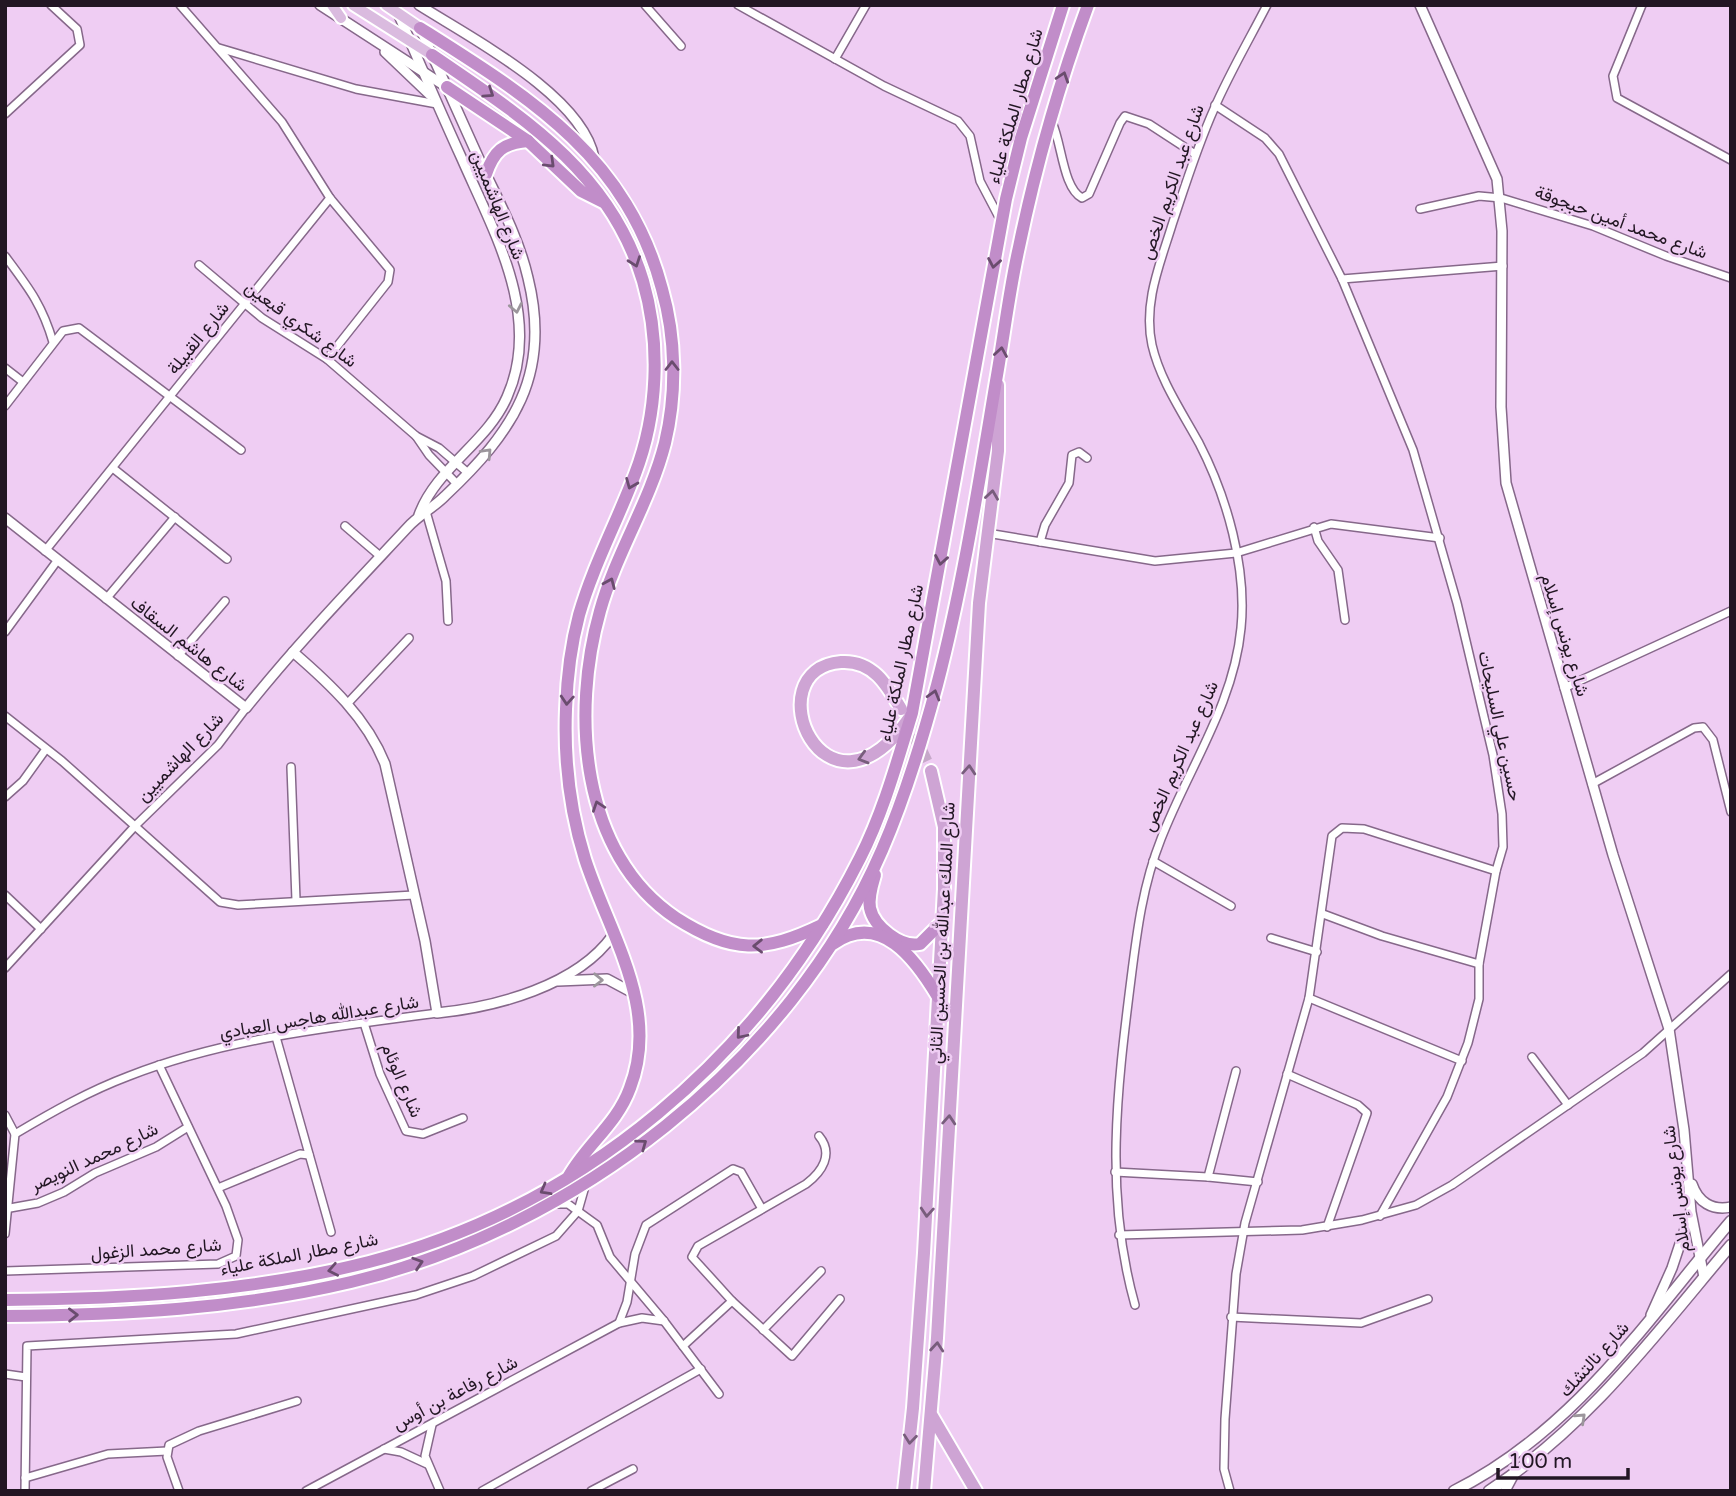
<svg xmlns="http://www.w3.org/2000/svg" width="1736" height="1496" font-family="'Varela Round',Vazirmatn,sans-serif">
<style>
.lines{fill:none;stroke-linecap:round;stroke-linejoin:round}
.trunk-tunnel{stroke:#c6a8c9;stroke-width:12;stroke-dasharray:12 6;stroke-linecap:butt}
.minor-casing{stroke:#86688a;stroke-width:10}
.tertiary-casing{stroke:#86688a;stroke-width:12}
.secondary-casing{stroke:#86688a;stroke-width:13}
.primary-casing{stroke:#fff;stroke-width:14}
.trunk-casing{stroke:#fff;stroke-width:16}
.motorway-casing{stroke:#fff;stroke-width:16}
.minor{stroke:#fff;stroke-width:7}
.tertiary{stroke:#fff;stroke-width:9}
.secondary{stroke:#fff;stroke-width:10}
.primary{stroke:#dabbdf;stroke-width:10}
.trunk{stroke:#cea4d4;stroke-width:12}
.motorway{stroke:#c18dc9;stroke-width:12}
.oneway{stroke:#6a4c6e}
.oneway2{stroke:#9c969c}
.oneway3{stroke:#785d7c}
.labels{text-anchor:middle;stroke-width:5;stroke-linejoin:round;paint-order:stroke}
.street-label{font-size:18px;fill:#221623;stroke:#efcdf3}
</style>
<rect width="100%" height="100%" fill="#efcdf3"/>
<g class="lines">
<path class="trunk-tunnel" d="M906 718 931 771"/>
<defs>
<g id="minor">
<path d="M180 5 282 122 330 198 390 270 388 282 327 359"/>
<path d="M645 5 681 46"/>
<path d="M738 5 884 86 958 121 970 136 980 181 1001 221"/>
<path d="M1642 5 1613 76 1617 98 1731 160"/>
<path d="M219 48 356 89 437 104"/>
<path d="M835 59 866 5"/>
<path d="M1215 105 1265 138 1279 154 1342 279 1413 450 1457 603 1493 755 1502 814 1503 847 1496 871 1479 964V999L1468 1043 1447 1097 1380 1216"/>
<path d="M5 114 80 45 77 29 51 5"/>
<path d="M1052 122C1062 144 1063 188 1082 198L1089 194 1120 123 1125 116 1149 124 1195 154"/>
<path d="M1420 209 1479 196 1501 198 1593 226 1666 256 1731 278"/>
<path d="M5 256C28 287 42 304 53 342"/>
<path d="M199 265 262 318 327 359 416 436 439 448 468 473"/>
<path d="M1342 279 1503 266"/>
<path d="M5 368 23 382"/>
<path d="M5 406 63 331 79 328 241 450"/>
<path d="M416 436 429 455 457 484"/>
<path d="M114 469 227 559"/>
<path d="M425 508 446 581 448 621"/>
<path d="M345 526 380 556"/>
<path d="M1314 527 1318 541 1338 570 1345 620"/>
<path d="M987 533 1155 561 1236 553 1331 524 1440 538"/>
<path d="M1040 542 1045 525 1069 483 1072 455 1079 452 1087 458"/>
<path d="M45 551 330 198"/>
<path d="M106 599 175 517"/>
<path d="M5 632 57 561"/>
<path d="M178 656 225 601"/>
<path d="M1564 688 1731 611"/>
<path d="M347 704 409 638"/>
<path d="M5 716 62 761 220 902 238 905 414 895"/>
<path d="M291 767 296 900"/>
<path d="M1592 784 1694 728 1703 727 1713 740 1731 812"/>
<path d="M5 797 23 781 46 749"/>
<path d="M1153 861 1231 906"/>
<path d="M5 895 41 929"/>
<path d="M1323 914 1382 936 1479 964"/>
<path d="M1271 938 1317 952"/>
<path d="M5 968 135 826 218 745 246 708"/>
<path d="M1309 998 1462 1061"/>
<path d="M364 1023 380 1074 406 1131 423 1134 463 1118"/>
<path d="M276 1037 331 1232"/>
<path d="M1532 1057 1568 1105"/>
<path d="M1236 1071 1208 1177 1258 1182"/>
<path d="M1287 1074 1358 1105 1367 1113 1327 1227"/>
<path d="M5 1115 15 1134 5 1234"/>
<path d="M15 1134C52 1112 89 1091 129 1076 226 1038 334 1027 437 1013"/>
<path d="M819 1136C834 1154 822 1172 806 1184L698 1246 692 1257 732 1301 792 1356 840 1299"/>
<path d="M1115 1172 1208 1177"/>
<path d="M218 1188 300 1154 309 1155"/>
<path d="M552 1204H568L597 1225 610 1257 664 1321 719 1394"/>
<path d="M10 1208 38 1203 64 1192 95 1173 156 1147 188 1127"/>
<path d="M1119 1235 1302 1230 1362 1220 1416 1205 1452 1185 1643 1053 1731 974"/>
<path d="M5 1271 218 1264 236 1256 238 1240 226 1206 159 1065"/>
<path d="M1135 1305C1104 1195 1117 1090 1131 979 1137 931 1143 884 1161 839 1188 769 1234 704 1241 628 1247 568 1227 497 1199 443 1182 412 1160 380 1152 345 1143 303 1160 264 1172 225 1185 186 1197 147 1214 109 1229 74 1249 40 1267 5"/>
<path d="M1231 1317 1361 1323 1428 1299"/>
<path d="M619 1323 627 1302 635 1254 646 1225 733 1169 741 1172 762 1209"/>
<path d="M763 1330 821 1271"/>
<path d="M683 1346 732 1301"/>
<path d="M5 1374 26 1377"/>
<path d="M432 1425 425 1456 440 1491"/>
<path d="M384 1449 401 1452 427 1464"/>
<path d="M25 1478 108 1454 167 1451"/>
<path d="M25 1491 27 1346 236 1334 416 1295 473 1276 556 1236 578 1211 586 1183"/>
<path d="M179 1491 167 1457 169 1445 199 1431 297 1401"/>
<path d="M306 1491 619 1323 642 1318 664 1321"/>
<path d="M482 1491 701 1369"/>
<path d="M591 1491 633 1469"/>
<path d="M1230 1491 1224 1469 1225 1419 1236 1274 1245 1223 1309 998 1332 836 1342 828 1364 829 1496 871"/>
</g>
<g id="tertiary">
<path d="M320 5 445 86"/>
<path d="M419 5C471 38 583 96 594 158"/>
<path d="M1420 5 1497 179 1502 231 1501 407 1506 483 1613 855 1669 1029 1684 1130 1691 1212 1704 1277"/>
<path d="M398 13C419 62 440 111 462 159 494 232 543 317 507 397 487 443 436 468 419 515"/>
<path d="M385 52 430 95"/>
<path d="M5 518 246 708C296 645 353 586 408 527 419 515 433 508 445 496 513 432 552 375 528 278 519 239 501 206 484 170 463 124 442 77 421 30"/>
<path d="M293 652C329 683 367 718 385 764L425 941 437 1013C496 1007 577 986 613 935"/>
<path d="M558 981 607 979 635 994"/>
<path d="M1692 1184C1698 1202 1712 1211 1731 1207"/>
<path d="M1651 1315 1672 1268 1690 1214"/>
<path d="M1505 1491 1514 1474"/>
</g>
<g id="secondary">
<path d="M1454 1491C1574 1431 1647 1320 1731 1221"/>
<path d="M1489 1491C1589 1425 1655 1335 1731 1245"/>
</g>
<g id="primary">
<path d="M332 5 341 18"/>
<path d="M353 5 432 55"/>
<path d="M386 5 420 28"/>
</g>
<g id="trunk">
<path d="M901 709C887 685 873 660 841 662 753 669 824 840 910 717"/>
<path d="M932 1416 976 1491"/>
<path d="M904 1491 913 1408 924 1253 944 889V827L931 771"/>
<path d="M924 1491 937 1338 979 603 998 451V385"/>
</g>
<g id="motorway">
<path d="M420 28C529 97 627 156 662 289 676 338 677 393 665 443 650 502 616 553 600 611 571 713 580 854 676 918 732 954 764 953 822 925"/>
<path d="M432 55C521 116 610 171 643 281 661 343 658 414 635 474 617 522 593 566 579 615 571 645 567 678 566 709 564 759 570 811 585 859 609 934 661 1008 630 1088 617 1124 587 1144 569 1176"/>
<path d="M447 87 528 141 581 191 603 202"/>
<path d="M486 174C494 151 503 143 528 141"/>
<path d="M875 875C872 885 868 897 870 908 874 927 901 948 920 944L942 922"/>
<path d="M833 944C880 910 916 960 938 997"/>
<path d="M5 1300C127 1299 251 1292 369 1262 585 1206 760 1056 860 858 883 813 897 762 912 713L1006 199 1021 138 1063 5"/>
<path d="M5 1316C123 1315 237 1309 351 1282 574 1229 790 1063 882 850 905 797 922 741 937 685 963 585 979 482 996 381 1004 336 1009 291 1019 247 1036 165 1059 84 1088 5"/>
</g>
</defs>
<use href="#minor" class="minor-casing"/>
<use href="#tertiary" class="tertiary-casing"/>
<use href="#secondary" class="secondary-casing"/>
<use href="#primary" class="primary-casing"/>
<use href="#trunk" class="trunk-casing"/>
<use href="#motorway" class="motorway-casing"/>
<use href="#minor" class="minor"/>
<use href="#tertiary" class="tertiary"/>
<use href="#secondary" class="secondary"/>
<use href="#primary" class="primary"/>
<use href="#trunk" class="trunk"/>
<use href="#motorway" class="motorway"/>
</g>
<defs><path id="oneway-chevron" d="M-2-3.5L2.5 0L-2 3.5" fill="none" stroke-width="1.6" stroke-linecap="round" stroke-linejoin="round" transform="scale(1.75)"/></defs>
<g class="oneway">
<use href="#oneway-chevron" transform="translate(1063 77) rotate(-72)"/>
<use href="#oneway-chevron" transform="translate(489 93) rotate(34)"/>
<use href="#oneway-chevron" transform="translate(550 163) rotate(44)"/>
<use href="#oneway-chevron" transform="translate(635 262) rotate(70)"/>
<use href="#oneway-chevron" transform="translate(994 263) rotate(100)"/>
<use href="#oneway-chevron" transform="translate(1001 352) rotate(-81)"/>
<use href="#oneway-chevron" transform="translate(672 366) rotate(-90)"/>
<use href="#oneway-chevron" transform="translate(631 484) rotate(112)"/>
<use href="#oneway-chevron" transform="translate(941 560) rotate(100)"/>
<use href="#oneway-chevron" transform="translate(610 583) rotate(-67)"/>
<use href="#oneway-chevron" transform="translate(934 695) rotate(-74)"/>
<use href="#oneway-chevron" transform="translate(567 700) rotate(94)"/>
<use href="#oneway-chevron" transform="translate(598 806) rotate(-109)"/>
<use href="#oneway-chevron" transform="translate(758 946) rotate(179)"/>
<use href="#oneway-chevron" transform="translate(741 1034) rotate(130)"/>
<use href="#oneway-chevron" transform="translate(642 1144) rotate(-36)"/>
<use href="#oneway-chevron" transform="translate(545 1190) rotate(151)"/>
<use href="#oneway-chevron" transform="translate(418 1263) rotate(-18)"/>
<use href="#oneway-chevron" transform="translate(333 1270) rotate(169)"/>
<use href="#oneway-chevron" transform="translate(73 1315) rotate(-1)"/>
</g>
<g class="oneway2">
<use href="#oneway-chevron" transform="translate(516 308) rotate(79)"/>
<use href="#oneway-chevron" transform="translate(487 453) rotate(-47)"/>
<use href="#oneway-chevron" transform="translate(598 980) rotate(1)"/>
<use href="#oneway-chevron" transform="translate(1581 1418) rotate(-43)"/>
</g>
<g class="oneway3">
<use href="#oneway-chevron" transform="translate(992 495) rotate(-82)"/>
<use href="#oneway-chevron" transform="translate(863 758) rotate(164)"/>
<use href="#oneway-chevron" transform="translate(969 770) rotate(-86)"/>
<use href="#oneway-chevron" transform="translate(949 1120) rotate(-86)"/>
<use href="#oneway-chevron" transform="translate(927 1212) rotate(94)"/>
<use href="#oneway-chevron" transform="translate(937 1347) rotate(-85)"/>
<use href="#oneway-chevron" transform="translate(910 1439) rotate(96)"/>
</g>
<g class="labels">
<g class="street-label">
<text transform="translate(1015 106) rotate(-74)" y="6">شارع مطار الملكة علياء</text>
<text transform="translate(1172 182) rotate(-71)" y="6">شارع عبد الكريم الخص</text>
<text transform="translate(498 205) rotate(68)" y="6">شارع الهاشميين</text>
<text transform="translate(1621 222) rotate(20)" y="6">شارع محمد أمين حبجوقة</text>
<text transform="translate(301 324) rotate(36)" y="6">شارع شكري قبعين</text>
<text transform="translate(198 338) rotate(-51)" y="6">شارع القبيلة</text>
<text transform="translate(1565 635) rotate(73)" y="6">شارع يونس إسلام</text>
<text transform="translate(189 644) rotate(38)" y="6">شارع هاشم السقاف</text>
<text transform="translate(901 663) rotate(-78)" y="6">شارع مطار الملكة علياء</text>
<text transform="translate(1500 726) rotate(78)" y="6">حسين علي السليحات</text>
<text transform="translate(1180 756) rotate(-66)" y="6">شارع عبد الكريم الخص</text>
<text transform="translate(180 757) rotate(-46)" y="6">شارع الهاشميين</text>
<text transform="translate(942 933) rotate(-87)" y="6">شارع الملك عبدالله بن الحسين الثاني</text>
<text transform="translate(319 1017) rotate(-9)" y="6">شارع عبدالله هاجس العبادي</text>
<text transform="translate(402 1080) rotate(67)" y="6">شارع الوئام</text>
<text transform="translate(94 1157) rotate(-25)" y="6">شارع محمد النويصر</text>
<text transform="translate(1676 1189) rotate(-97)" y="6">شارع يونس إسلام</text>
<text transform="translate(156 1249) rotate(-4)" y="6">شارع محمد الزغول</text>
<text transform="translate(299 1254) rotate(-11)" y="6">شارع مطار الملكة علياء</text>
<text transform="translate(1594 1359) rotate(-48)" y="6">شارع نالتشك</text>
<text transform="translate(455 1393) rotate(-28)" y="6">شارع رفاعة بن أوس</text>
</g>
</g>
<rect width="1736" height="1496" fill="none" stroke="#221623" stroke-width="14"/>
<path d="M1498 1468v10h130v-10" fill="none" stroke="#221623" stroke-width="3.5"/>
<text x="1508" y="1468" font-size="21" fill="#221623" stroke="#efcdf3" stroke-width="5" paint-order="stroke">100 m</text>
</svg>
